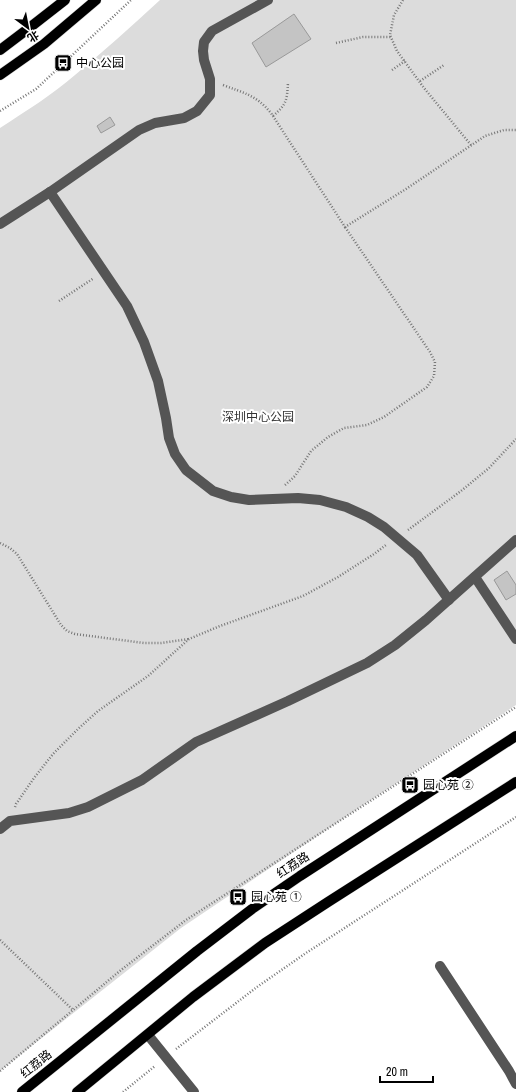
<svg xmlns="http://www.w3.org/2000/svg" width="516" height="1092" font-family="'Archivo Narrow','Noto Sans SC',sans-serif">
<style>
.green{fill:#dcdcdc}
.building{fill:#c4c4c4;stroke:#999}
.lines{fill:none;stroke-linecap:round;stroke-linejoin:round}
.major-casing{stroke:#dbdbdb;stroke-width:11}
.path{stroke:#777;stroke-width:2.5;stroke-dasharray:1 2;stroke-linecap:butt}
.minor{stroke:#555;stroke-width:10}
.major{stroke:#000;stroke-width:10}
.labels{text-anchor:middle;stroke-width:4;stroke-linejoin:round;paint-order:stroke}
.poi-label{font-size:12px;fill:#000;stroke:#fff;text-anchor:start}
.park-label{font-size:12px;fill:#333;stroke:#fff}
.street-label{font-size:12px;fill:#000;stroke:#fff}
</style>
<rect width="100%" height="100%" fill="#fff"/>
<path class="green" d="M160 0H516V705L371 800 181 928 0 1071V128C26 111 52 95 75 75 104 51 132 26 160 0Z"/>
<g class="building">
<path d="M294 14 311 39 266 67 252 43Z"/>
<path d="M110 117 115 125 101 133 97 126Z"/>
<path d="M507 571 516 585V594L506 600 494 580Z"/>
</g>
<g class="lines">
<defs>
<g id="major">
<path d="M0 50 33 25 65 0"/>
<path d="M0 75 44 44 96 0"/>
<path d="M22 1092 197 951 252 909 300 876 516 736"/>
<path d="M77 1092 193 997 265 943 328 902 516 782"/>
</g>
</defs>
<use href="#major" class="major-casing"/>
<g class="path">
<path d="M403 0 394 15 390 35 397 51 424 88 471 145"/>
<path d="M336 43 363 37H391"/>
<path d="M392 70 405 61"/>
<path d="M420 81 444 65"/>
<path d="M223 85C244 93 256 95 271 113L345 227 406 189 485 136 504 130H516"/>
<path d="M0 111 36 89 131 0"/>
<path d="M273 116C287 104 287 100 288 82"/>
<path d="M59 301 94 278"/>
<path d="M285 485 295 476 311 451 328 437 344 428 367 425 384 417 427 387 434 376 435 362 430 352 345 227"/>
<path d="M408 530 461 491 489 468 516 439"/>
<path d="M0 543 10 548 17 554 61 625 67 631 75 634 144 643H161L189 639"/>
<path d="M15 807 16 804 34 778 53 754 78 729 98 711 148 676 189 639 220 626 303 596 338 577 374 554 386 545"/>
<path d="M0 940 73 1010"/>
<path d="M176 1049 257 987 306 953 516 817"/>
<path d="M0 1071 121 970 186 920 516 707"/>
<path d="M123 1092 155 1066"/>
</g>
<g class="minor">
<path d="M50 192 127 306 144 342 158 381 166 418 169 438 175 454 186 470 213 491 231 497 249 500 298 498 320 500 346 507 368 517 384 527 417 555 449 600"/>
<path d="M0 224 50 192 139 130 155 123 184 118 197 111 210 95V79L204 60 203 51 204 42 212 31 268 0"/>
<path d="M475 577 516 639"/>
<path d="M0 829 10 821 69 813 88 807 142 780 196 742 288 701 367 663 395 645 426 620 516 540"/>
<path d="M440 966 509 1071 516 1084"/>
<path d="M148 1035 194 1092"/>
</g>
<use href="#major" class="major"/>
</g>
<defs>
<symbol id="bus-square" viewBox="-11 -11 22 22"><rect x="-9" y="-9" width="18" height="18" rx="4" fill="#000" stroke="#fff"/><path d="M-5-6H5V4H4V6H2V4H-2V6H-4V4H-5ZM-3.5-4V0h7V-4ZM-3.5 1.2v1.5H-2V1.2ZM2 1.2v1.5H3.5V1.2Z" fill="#fff"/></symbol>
</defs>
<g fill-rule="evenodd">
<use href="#bus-square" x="53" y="53" width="20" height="20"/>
<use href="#bus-square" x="400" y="775" width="20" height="20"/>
<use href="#bus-square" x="228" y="887" width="20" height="20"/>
</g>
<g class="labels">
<g class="poi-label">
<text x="76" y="67">中心公园</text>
<text x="423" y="789">园心苑 ②</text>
<text x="251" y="901">园心苑 ①</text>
</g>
<g class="park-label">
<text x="258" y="421">深圳中心公园</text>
</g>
<g class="street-label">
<text transform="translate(293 865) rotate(-33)" y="4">红荔路</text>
<text transform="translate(36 1064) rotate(-39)" y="4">红荔路</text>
</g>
</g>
<g transform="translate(28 28) rotate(148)" stroke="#ffffff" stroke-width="3" paint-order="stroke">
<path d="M0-3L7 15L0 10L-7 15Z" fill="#000000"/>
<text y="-6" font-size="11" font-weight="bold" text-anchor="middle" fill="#000000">北</text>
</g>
<path d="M380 1076v6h53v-6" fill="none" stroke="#000000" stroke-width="2"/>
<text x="386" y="1076" font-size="12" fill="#000000" stroke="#ffffff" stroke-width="3" paint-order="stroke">20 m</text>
</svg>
